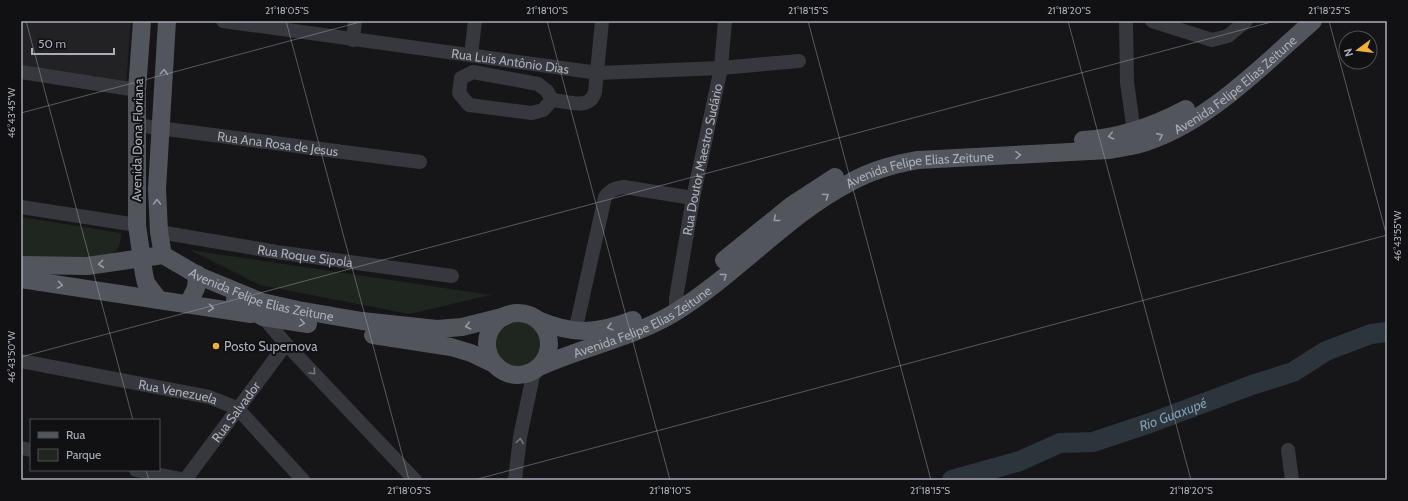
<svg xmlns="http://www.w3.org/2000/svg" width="1408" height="501" font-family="Cabin,sans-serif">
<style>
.built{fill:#222225}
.green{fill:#1e261f}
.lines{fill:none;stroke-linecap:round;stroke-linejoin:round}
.river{stroke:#2c353c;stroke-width:20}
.minor{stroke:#37383d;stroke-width:14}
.major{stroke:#53555c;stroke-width:18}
.oneway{stroke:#979ba6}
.oneway2{stroke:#757881}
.ticks{fill:none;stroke:#a8adb8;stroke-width:1;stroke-opacity:0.45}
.poi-dot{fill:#f2b134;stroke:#111113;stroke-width:1.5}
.labels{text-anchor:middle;stroke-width:4;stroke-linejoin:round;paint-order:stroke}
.street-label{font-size:13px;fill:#a8adb8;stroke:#111113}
.poi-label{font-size:13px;fill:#a8adb8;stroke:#111113;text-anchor:start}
.water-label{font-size:14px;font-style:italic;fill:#7f9bb3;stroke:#111113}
.neatline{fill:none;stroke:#a8adb8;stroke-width:1.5}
.ticks-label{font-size:10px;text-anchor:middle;fill:#a8adb8}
</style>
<rect width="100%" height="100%" fill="#161618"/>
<path class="built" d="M21 21H131L126 84 21 65Z"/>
<g class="green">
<path d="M21 217 121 233C121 246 118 251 108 258L21 257Z"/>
<path d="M190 250 491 295 409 314 260 285Z"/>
<circle cx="518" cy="344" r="26"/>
</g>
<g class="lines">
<path class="river" id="s1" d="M952 480 1020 461 1060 443 1093 442 1150 423 1252 385 1293 372 1326 351 1371 334 1387 332"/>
<g class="minor">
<path id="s2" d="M223 21 598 73 721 68 799 61"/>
<path d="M1126 21 1127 82 1135 140"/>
<path d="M1152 21 1212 40 1228 36 1246 21"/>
<path d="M353 40 355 21"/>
<path d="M471 55 475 21"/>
<path d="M21 72 137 90"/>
<path d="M473 72 538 84 547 91 552 100 543 110 532 113 469 105 459 93 461 78Z"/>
<path d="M552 100C567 101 590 111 595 92L602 21"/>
<path id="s3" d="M136 125 420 162"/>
<path d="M21 207 137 225"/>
<path id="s4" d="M159 232 277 252 452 276"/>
<path id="s5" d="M676 312V298L693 198 721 68 725 21"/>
<path d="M263 317 286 344 415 480"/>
<path d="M575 332 605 197C610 190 615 188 624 187L693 198"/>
<path id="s6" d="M21 361 209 397 237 408 303 480"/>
<path d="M21 448 31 450"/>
<path d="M1288 450 1292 480"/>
<path d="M136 470 186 480"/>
<path id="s7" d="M185 480 286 344"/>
<path d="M515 480 520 437 534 371"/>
</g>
<g class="major">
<path d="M142 21 137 90V225L144 274 146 283 159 300"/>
<path d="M1083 140C1119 138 1154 126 1186 109"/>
<path d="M163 255 159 232 157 189 167 21"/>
<path d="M724 260 792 205 835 177"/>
<path id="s8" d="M21 265 87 266 163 255 199 276 262 302 298 310 362 321 437 329 462 327 506 316"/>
<path d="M21 279 251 314"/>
<path d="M235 300 263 317 308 324"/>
<path d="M188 304 196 288 197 274"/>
<circle cx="518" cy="344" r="31"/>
<path d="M538 320C573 335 597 334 633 320"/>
<path d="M373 335 451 347 471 353 496 365"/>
<path id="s9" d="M539 367C583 347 632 338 674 313 735 276 787 215 849 183 870 171 894 164 918 160L1109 150C1118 148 1127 147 1136 145 1204 127 1262 66 1313 21"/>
</g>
</g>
<defs><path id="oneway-chevron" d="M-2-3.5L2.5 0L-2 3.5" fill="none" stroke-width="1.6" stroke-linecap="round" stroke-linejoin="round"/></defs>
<g class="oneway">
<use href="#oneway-chevron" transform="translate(164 72) rotate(-86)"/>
<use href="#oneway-chevron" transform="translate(1111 136) rotate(168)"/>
<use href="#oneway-chevron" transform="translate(1160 136) rotate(-24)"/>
<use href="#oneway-chevron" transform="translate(1018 155) rotate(-2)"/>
<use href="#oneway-chevron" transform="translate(826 196) rotate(-34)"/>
<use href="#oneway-chevron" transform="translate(157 202) rotate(-90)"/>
<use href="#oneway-chevron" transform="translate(776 219) rotate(141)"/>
<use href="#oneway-chevron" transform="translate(101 264) rotate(174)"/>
<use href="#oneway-chevron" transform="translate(724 276) rotate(-37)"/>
<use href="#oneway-chevron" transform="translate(60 285) rotate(9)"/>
<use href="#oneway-chevron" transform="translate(211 308) rotate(8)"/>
<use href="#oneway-chevron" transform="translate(302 323) rotate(9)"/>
<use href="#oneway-chevron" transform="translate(468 326) rotate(167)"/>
<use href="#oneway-chevron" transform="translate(610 327) rotate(165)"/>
</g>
<g class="oneway2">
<use href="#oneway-chevron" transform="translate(313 372) rotate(47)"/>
<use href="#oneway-chevron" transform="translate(520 441) rotate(-82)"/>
</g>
<path class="ticks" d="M26 21 133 420M286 21 409 480M547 21 670 480M808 21 931 480M1068 21 1191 480M1329 21 1387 237M21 113 364 21M21 357 1275 21M146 470 149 480M474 480 1387 235M1386 480H1387"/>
<circle class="poi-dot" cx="216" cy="346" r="4"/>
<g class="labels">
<g class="street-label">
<text dy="5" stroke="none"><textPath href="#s2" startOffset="290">Rua Luís Antônio Dias</textPath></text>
<text dy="5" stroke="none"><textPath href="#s9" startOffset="773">Avenida Felipe Elias Zeitune</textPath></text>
<text transform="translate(137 140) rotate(-89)" y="5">Avenida Dona Floriana</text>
<text dy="5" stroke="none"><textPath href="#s3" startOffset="143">Rua Ana Rosa de Jesus</textPath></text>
<text dy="5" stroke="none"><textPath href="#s5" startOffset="155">Rua Doutor Maestro Sudário</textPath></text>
<text dy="5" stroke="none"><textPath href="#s9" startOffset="437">Avenida Felipe Elias Zeitune</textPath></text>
<text dy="5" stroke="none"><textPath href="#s4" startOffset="148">Rua Roque Sipola</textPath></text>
<text dy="5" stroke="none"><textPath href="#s8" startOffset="250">Avenida Felipe Elias Zeitune</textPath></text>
<text dy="5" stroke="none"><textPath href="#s9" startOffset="113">Avenida Felipe Elias Zeitune</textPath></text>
<text dy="5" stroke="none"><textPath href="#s6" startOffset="160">Rua Venezuela</textPath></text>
<text dy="5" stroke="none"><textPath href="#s7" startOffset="85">Rua Salvador</textPath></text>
</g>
<g class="poi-label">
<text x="224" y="351">Posto Supernova</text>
</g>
<g class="water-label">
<text dy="5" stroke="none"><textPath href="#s1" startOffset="232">Rio Guaxupé</textPath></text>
</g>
</g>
<rect width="1408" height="501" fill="none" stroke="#111113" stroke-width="44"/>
<rect x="30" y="419" width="130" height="52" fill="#111113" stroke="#4d4f55"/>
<rect x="38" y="432" width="20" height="6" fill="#53555c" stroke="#4d4f55"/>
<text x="66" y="439" font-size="12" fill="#a8adb8">Rua</text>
<rect x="38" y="449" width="20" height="12" fill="#1e261f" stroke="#4d4f55"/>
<text x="66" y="459" font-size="12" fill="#a8adb8">Parque</text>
<g transform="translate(1358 50) rotate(255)"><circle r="19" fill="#111113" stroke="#4d4f55"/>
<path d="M0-3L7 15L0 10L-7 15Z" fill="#f2b134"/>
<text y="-6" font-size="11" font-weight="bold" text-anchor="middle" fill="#a8adb8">N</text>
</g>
<path d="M32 48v6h82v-6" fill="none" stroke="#a8adb8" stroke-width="2"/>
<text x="38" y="48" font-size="12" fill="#a8adb8" stroke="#111113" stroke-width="3" paint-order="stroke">50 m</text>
<rect x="22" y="22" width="1364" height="457" class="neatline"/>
<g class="ticks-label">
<text x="287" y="14">21°18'05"S</text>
<text x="547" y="14">21°18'10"S</text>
<text x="808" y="14">21°18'15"S</text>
<text x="1069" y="14">21°18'20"S</text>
<text x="1329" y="14">21°18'25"S</text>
<text transform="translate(11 113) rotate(-90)" y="4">46°43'45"W</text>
<text transform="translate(1397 236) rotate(-90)" y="4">46°43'55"W</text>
<text transform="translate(11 357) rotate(-90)" y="4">46°43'50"W</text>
<text x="409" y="494">21°18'05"S</text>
<text x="670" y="494">21°18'10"S</text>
<text x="930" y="494">21°18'15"S</text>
<text x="1191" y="494">21°18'20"S</text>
</g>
</svg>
